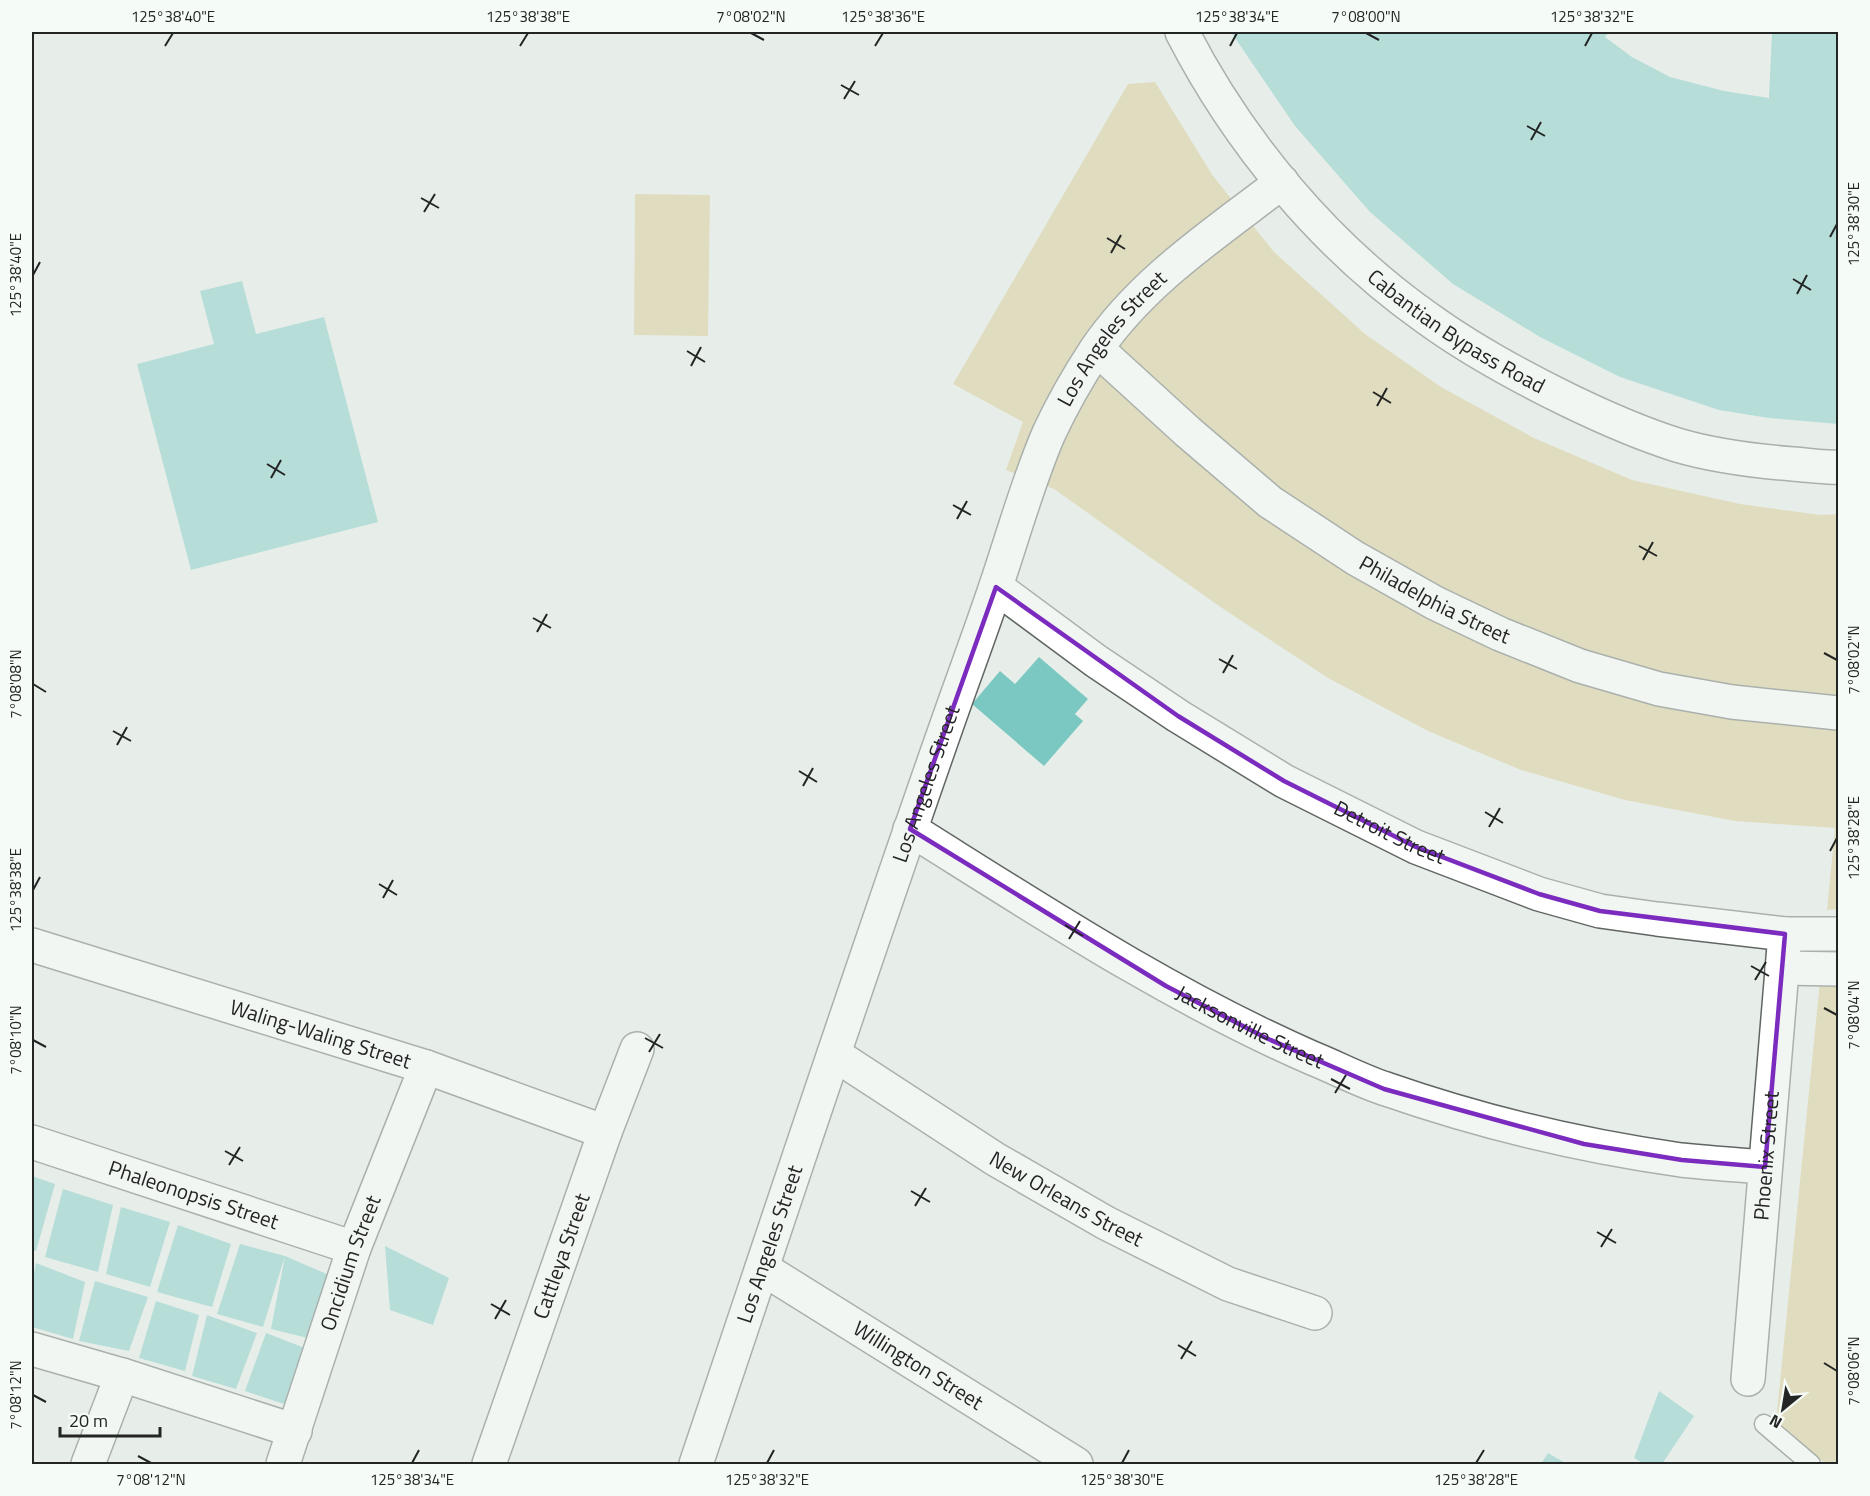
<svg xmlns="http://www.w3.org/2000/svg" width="1870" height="1496" font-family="'Titillium Web',sans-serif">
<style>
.green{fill:#d8c58d}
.building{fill:#7bc7c1}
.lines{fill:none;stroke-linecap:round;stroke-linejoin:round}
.service-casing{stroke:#606662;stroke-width:21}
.minor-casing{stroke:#606662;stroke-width:36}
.secondary-casing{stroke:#606662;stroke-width:36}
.service{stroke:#fff;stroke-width:18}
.minor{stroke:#fff;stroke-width:33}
.secondary{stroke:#fff;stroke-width:33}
.marked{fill:none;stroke:#7b2cbf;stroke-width:4.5;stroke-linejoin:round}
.ticks{fill:none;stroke:#232524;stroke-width:2}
.labels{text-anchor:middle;stroke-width:6;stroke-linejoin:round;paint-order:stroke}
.street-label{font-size:21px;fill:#232524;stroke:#f5fbf7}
.neatline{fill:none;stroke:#232524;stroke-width:2}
.ticks-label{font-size:15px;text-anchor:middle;fill:#232524}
</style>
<rect width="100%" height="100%" fill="#e7eee9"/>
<g class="green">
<path d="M1155 82 1213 176 1274 252 1365 334 1441 387 1534 438 1632 480 1740 504 1821 515 1838 514V909L1827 910 1835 828 1735 821 1625 800 1521 770 1428 731 1328 678 1219 606 1054 489 1006 470 1023 422 953 384 1128 84Z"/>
<path d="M635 194 710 195 708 336 634 335Z"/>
<path d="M1820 981H1838V1464H1826L1776 1422Z"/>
</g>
<g class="building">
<path d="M1231 32H1609L1605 37 1632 57 1670 77 1724 91 1769 98 1772 32H1838V424L1769 418 1719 410 1620 377 1540 337 1453 284 1370 212 1295 126Z"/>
<path d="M242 281 256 334 324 317 378 522 191 570 137 364 214 344 200 291Z"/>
<path d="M1039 657 1088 699 1075 714 1083 721 1044 766 972 704 1000 671 1015 684Z"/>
<path d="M32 1176 55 1184 36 1251 32 1250Z"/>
<path d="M63 1189 113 1205 98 1272 45 1257Z"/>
<path d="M121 1207 170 1222 150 1287 106 1274Z"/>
<path d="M178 1225 231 1244 212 1307 157 1292Z"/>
<path d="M240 1244 285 1256 336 1278 316 1340 271 1329 285 1256 263 1327 217 1314Z"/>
<path d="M385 1246 449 1278 433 1325 390 1310Z"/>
<path d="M36 1263 85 1282 73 1339 32 1327V1284Z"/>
<path d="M95 1281 148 1297 129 1351 79 1341Z"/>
<path d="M156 1301 199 1315 185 1371 139 1358Z"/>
<path d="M207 1315 257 1333 236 1389 192 1376Z"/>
<path d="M266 1333 310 1350 290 1406 245 1391Z"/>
<path d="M1659 1391 1694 1416 1662 1464H1645L1634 1458Z"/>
<path d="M1548 1453 1567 1464H1541Z"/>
</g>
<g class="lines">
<defs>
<path id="service" d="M1764 1424 1811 1464"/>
<g id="minor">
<path id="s1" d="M1097 349 1188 432 1270 502 1355 558 1435 603 1500 634 1580 666 1659 689 1732 702 1838 713"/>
<path id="s2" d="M996 587 1096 661 1178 716 1284 781 1416 847 1539 894 1600 911 1657 919 1785 934H1838"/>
<path id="s3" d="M910 829C1041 911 1170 996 1312 1058 1337 1068 1361 1081 1386 1089 1481 1122 1582 1146 1681 1160 1709 1163 1737 1165 1765 1167"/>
<path id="s4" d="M32 945 426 1067 605 1132"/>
<path d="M1782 968 1838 969"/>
<path id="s5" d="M834 1054 995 1159 1106 1223 1228 1284 1315 1313"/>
<path id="s6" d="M32 1142 354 1248"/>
<path id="s7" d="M762 1268 1076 1464"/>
<path d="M32 1349 122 1375 295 1431"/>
<path id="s8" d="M1748 1379 1785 934"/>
<path d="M88 1464 122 1375"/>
<path id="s9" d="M283 1464 354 1248 426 1067"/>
<path id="s10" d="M489 1464 605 1132 637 1049"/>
<path id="s11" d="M696 1464C782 1209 866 953 956 699 970 660 984 622 997 583 1014 533 1028 481 1049 433 1062 405 1078 377 1095 351 1142 281 1216 233 1282 182"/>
</g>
<g id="secondary">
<path id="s12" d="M1182 32C1239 143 1325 246 1427 318 1471 350 1519 376 1568 400 1603 417 1639 433 1677 445 1714 456 1755 461 1793 464 1808 465 1824 468 1838 467"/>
</g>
</defs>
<use href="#service" class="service-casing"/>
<use href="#minor" class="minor-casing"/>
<use href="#secondary" class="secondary-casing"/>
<use href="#service" class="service"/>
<use href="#minor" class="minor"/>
<use href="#secondary" class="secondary"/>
</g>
<path d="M0 0H1870V1496H0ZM996 587 1178 716 1284 781 1416 847 1539 894 1600 911 1785 934 1765 1167 1682 1160 1584 1144 1384 1089 1266 1038 1166 986 910 829Z" fill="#e7eee9" fill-opacity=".55" fill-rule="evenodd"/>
<path class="marked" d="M996 587 1178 716 1284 781 1416 847 1539 894 1600 911 1785 934 1765 1167 1682 1160 1584 1144 1384 1089 1266 1038 1166 986 910 829Z"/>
<path class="ticks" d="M751 33 764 40M1366 33 1379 40M165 46 173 33M520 46 528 33M875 46 883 33M1230 46 1237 33M1585 46 1592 33M841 85 859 95M844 99 855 81M1527 126 1545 136M1531 140 1541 122M421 198 439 208M424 212 435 194M1830 237 1837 224M1107 238 1125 249M1111 253 1121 235M33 275 40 262M1793 279 1811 290M1797 294 1807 275M687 351 705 362M691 366 701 347M1373 392 1391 403M1377 406 1387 388M267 464 285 475M271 478 281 460M953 505 971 515M957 519 967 501M1639 546 1657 556M1643 560 1653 542M533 618 551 628M537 632 547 614M1824 653 1837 660M1219 659 1237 669M1223 673 1233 655M33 684 46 692M113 731 131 741M117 745 127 727M799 771 817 782M803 786 813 768M1485 812 1503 823M1489 827 1500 808M1830 851 1837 838M379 884 397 895M33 890 40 877M383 898 393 880M1065 925 1083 936M1069 939 1080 921M1751 966 1769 976M1755 980 1766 962M1824 1008 1837 1015M645 1038 663 1048M33 1040 46 1047M649 1052 660 1034M1331 1079 1350 1089M1335 1093 1346 1075M225 1151 243 1161M229 1165 240 1147M911 1191 930 1202M915 1206 926 1188M1597 1232 1616 1243M1601 1247 1612 1229M491 1304 510 1315M495 1319 506 1300M1178 1345 1196 1356M1181 1359 1192 1341M1824 1363 1837 1371M33 1395 46 1402M138 1456 151 1463M412 1463 419 1450M767 1463 774 1450M1122 1463 1129 1450M1476 1463 1484 1450"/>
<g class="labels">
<g class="street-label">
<text dy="7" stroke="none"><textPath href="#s12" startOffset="412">Cabantian Bypass Road</textPath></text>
<text dy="7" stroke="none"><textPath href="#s11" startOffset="1204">Los Angeles Street</textPath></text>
<text dy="7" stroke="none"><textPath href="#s1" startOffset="423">Philadelphia Street</textPath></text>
<text dy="7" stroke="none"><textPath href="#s11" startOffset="718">Los Angeles Street</textPath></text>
<text dy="7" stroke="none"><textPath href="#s2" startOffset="465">Detroit Street</textPath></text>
<text dy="7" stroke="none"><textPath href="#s3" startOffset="394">Jacksonville Street</textPath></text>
<text dy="7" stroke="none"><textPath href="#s4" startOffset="302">Waling-Waling Street</textPath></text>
<text dy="7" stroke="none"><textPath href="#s8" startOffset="224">Phoenix Street</textPath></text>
<text dy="7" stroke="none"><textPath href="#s6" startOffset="170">Phaleonopsis Street</textPath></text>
<text dy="7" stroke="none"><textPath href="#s5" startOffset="274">New Orleans Street</textPath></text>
<text dy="7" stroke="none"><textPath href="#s11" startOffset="232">Los Angeles Street</textPath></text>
<text dy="7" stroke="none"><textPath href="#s10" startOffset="220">Cattleya Street</textPath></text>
<text dy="7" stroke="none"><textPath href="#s9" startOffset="212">Oncidium Street</textPath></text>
<text dy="7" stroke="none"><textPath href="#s7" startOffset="184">Willington Street</textPath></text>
</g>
</g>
<rect width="1870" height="1496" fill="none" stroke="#f5fbf7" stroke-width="66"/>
<g transform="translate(1783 1409) rotate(210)" stroke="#f5fbf7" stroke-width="4.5" paint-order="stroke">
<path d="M0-4.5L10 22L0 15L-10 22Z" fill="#232524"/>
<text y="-9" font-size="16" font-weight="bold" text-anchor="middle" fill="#232524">N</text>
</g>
<path d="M60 1427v9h100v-9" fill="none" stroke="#232524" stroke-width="3"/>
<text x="69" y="1427" font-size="18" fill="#232524" stroke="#f5fbf7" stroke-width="4.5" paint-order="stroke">20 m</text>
<rect x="33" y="33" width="1804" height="1430" class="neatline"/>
<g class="ticks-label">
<text x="173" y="22">125°38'40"E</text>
<text x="528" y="22">125°38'38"E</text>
<text x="751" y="22">7°08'02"N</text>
<text x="883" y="22">125°38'36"E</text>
<text x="1237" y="22">125°38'34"E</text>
<text x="1366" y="22">7°08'00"N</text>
<text x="1592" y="22">125°38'32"E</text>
<text transform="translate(1854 224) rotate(-90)" y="5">125°38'30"E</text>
<text transform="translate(16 275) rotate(-90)" y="5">125°38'40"E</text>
<text transform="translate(1854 660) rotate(-90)" y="5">7°08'02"N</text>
<text transform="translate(16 684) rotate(-90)" y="5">7°08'08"N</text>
<text transform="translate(1854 838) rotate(-90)" y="5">125°38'28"E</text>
<text transform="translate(16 890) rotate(-90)" y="5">125°38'38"E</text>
<text transform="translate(1854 1015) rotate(-90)" y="5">7°08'04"N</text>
<text transform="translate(16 1040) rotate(-90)" y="5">7°08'10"N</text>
<text transform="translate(1854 1371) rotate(-90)" y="5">7°08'06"N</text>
<text transform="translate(16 1395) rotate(-90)" y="5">7°08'12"N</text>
<text x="151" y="1485">7°08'12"N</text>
<text x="412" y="1485">125°38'34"E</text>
<text x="767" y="1485">125°38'32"E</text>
<text x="1122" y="1485">125°38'30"E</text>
<text x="1476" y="1485">125°38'28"E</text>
</g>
</svg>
